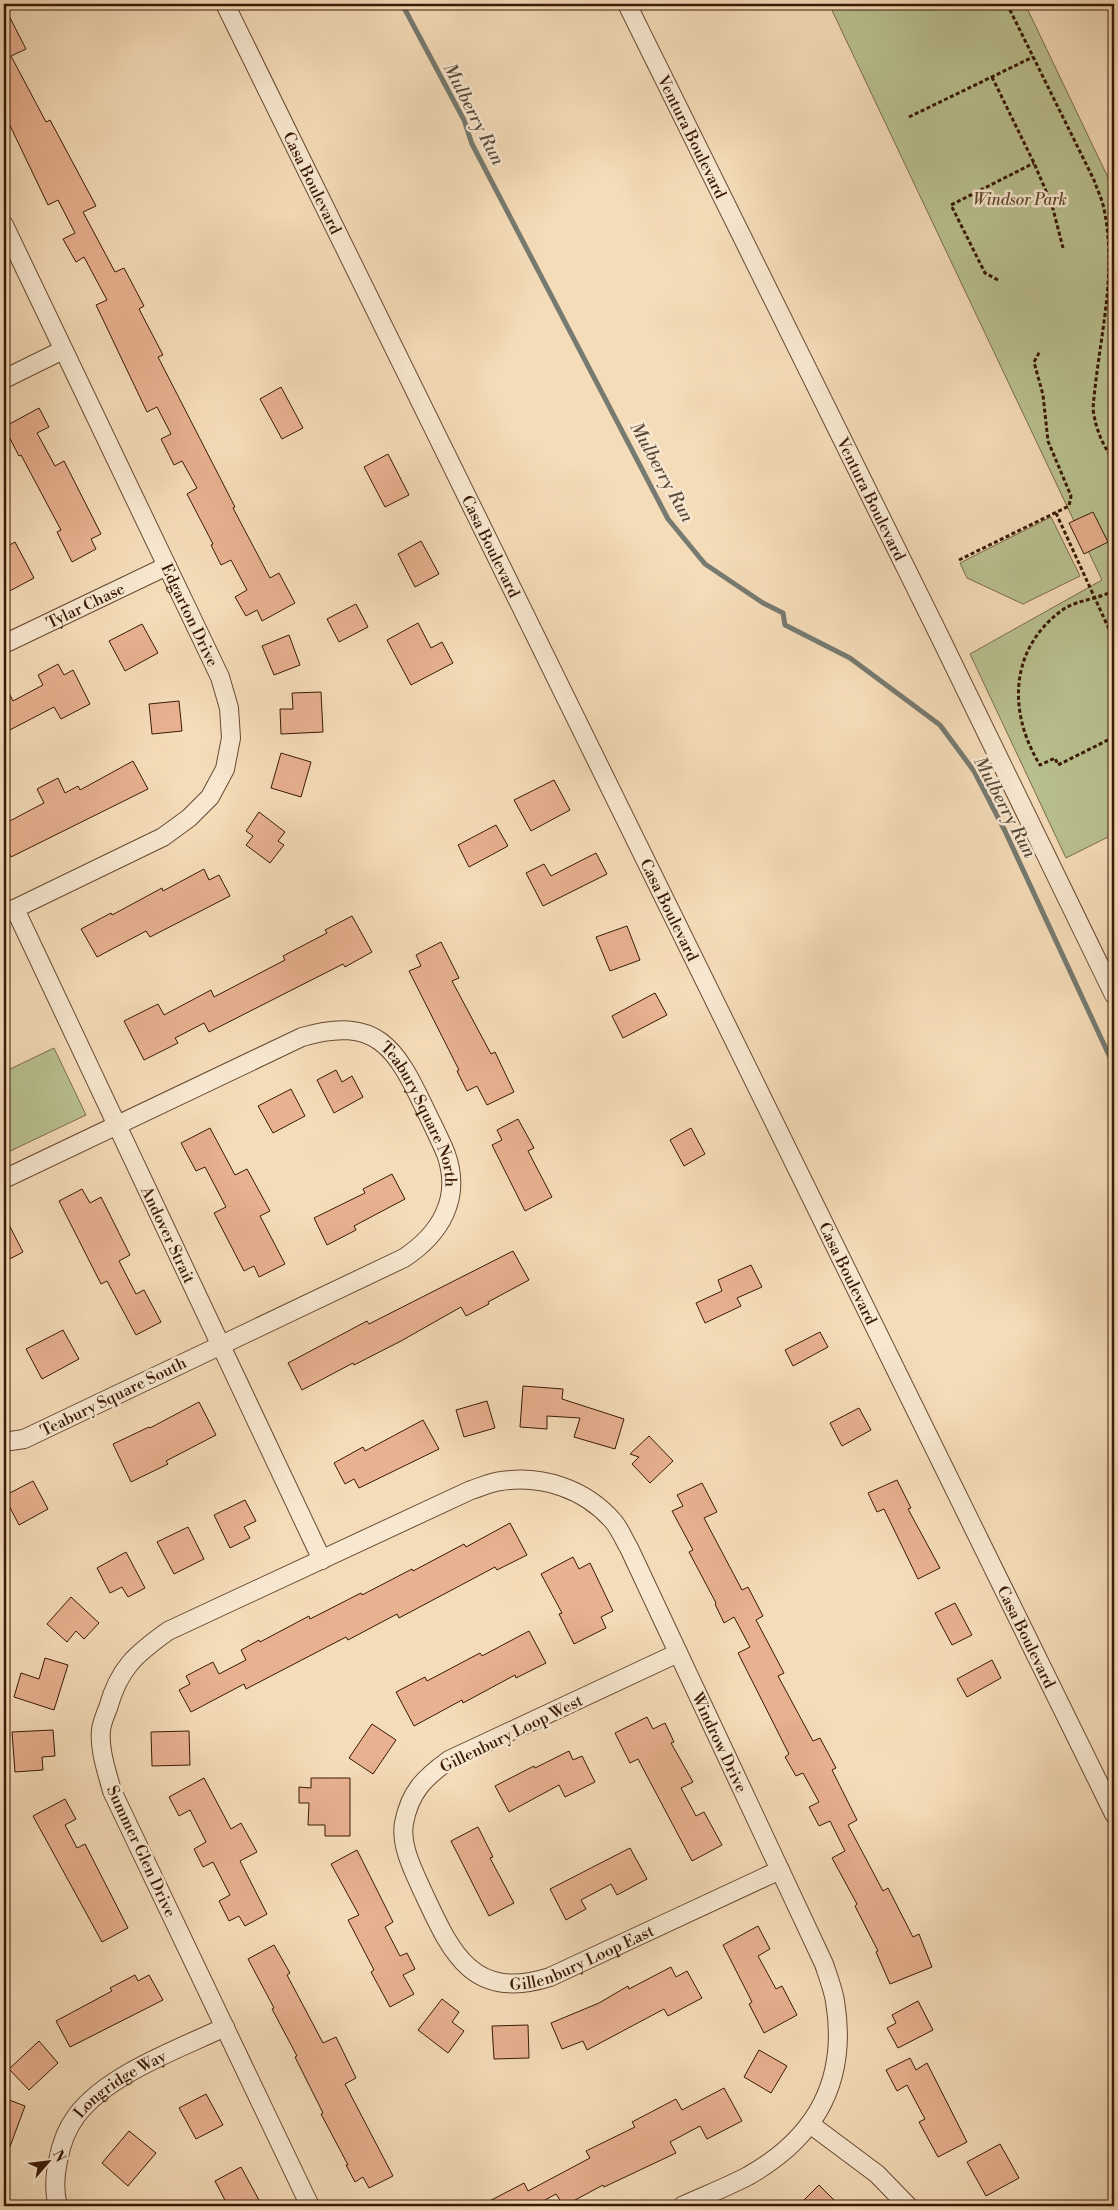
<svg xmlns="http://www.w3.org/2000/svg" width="1118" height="2210" font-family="'Libre Bodoni',serif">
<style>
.green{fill:#bac190;stroke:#7a6d4b}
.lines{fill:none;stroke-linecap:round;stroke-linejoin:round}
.stream{stroke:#767a70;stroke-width:5}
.building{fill:#e8b190;stroke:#3a1906}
.minor-casing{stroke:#694a32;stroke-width:20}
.path{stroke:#3a1906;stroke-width:3;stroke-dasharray:4 2.5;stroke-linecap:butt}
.minor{stroke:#f8e8d1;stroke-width:18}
.labels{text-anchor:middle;stroke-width:5;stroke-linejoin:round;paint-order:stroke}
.street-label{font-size:16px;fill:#3a1906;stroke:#f8e8d1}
.park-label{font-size:16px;font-style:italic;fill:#604b2f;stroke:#f8e8d1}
.water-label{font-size:18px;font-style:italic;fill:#58493b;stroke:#f8e8d1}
</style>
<rect width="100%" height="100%" fill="#f5dcb8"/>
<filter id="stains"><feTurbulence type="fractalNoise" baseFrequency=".004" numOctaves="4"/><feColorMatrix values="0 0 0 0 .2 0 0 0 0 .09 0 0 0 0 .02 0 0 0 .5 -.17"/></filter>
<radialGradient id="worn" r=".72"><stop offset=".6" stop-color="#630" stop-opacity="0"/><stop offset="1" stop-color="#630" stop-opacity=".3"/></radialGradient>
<g class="green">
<path d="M829 4H1025L1114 190V834L1066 858 970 654 1102 580Z"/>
<path d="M1051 517 1080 576 1023 604 967 578 960 563Z"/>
<path d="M54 1048 86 1115 4 1154V1072Z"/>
</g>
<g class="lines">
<path class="stream" d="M402 4 464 120 472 144 668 519 705 564 763 603 783 613 785 625 850 658 940 725 974 771 1005 831 1114 1066"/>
</g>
<g class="building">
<path d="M4 6 26 49 11 56 46 122 50 120 96 206 83 212 115 272 124 268 144 306 139 309 163 355 158 357 235 507 233 508 270 578 279 573 295 603 262 621 257 610 246 616 235 597 247 590 231 560 221 565 211 545 213 544 187 494 197 488 182 461 174 465 161 439 171 434 157 407 147 412 96 305 107 300 84 257 76 262 63 239 75 233 58 200 48 205 4 113Z"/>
<path d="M281 387 303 428 282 439 260 399Z"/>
<path d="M39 408 49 427 37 433 55 466 64 461 101 534 91 539 96 549 72 562 57 532 61 530 21 455 19 456 4 427Z"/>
<path d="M388 454 409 495 385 507 364 467Z"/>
<path d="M1093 512 1108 542 1084 554 1069 523Z"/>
<path d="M421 541 439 574 415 587 398 554Z"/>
<path d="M15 542 34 578 4 594V548Z"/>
<path d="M356 604 368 627 339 642 327 619Z"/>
<path d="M418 623 431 648 442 642 453 663 411 685 387 640Z"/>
<path d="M142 624 158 653 125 671 109 641Z"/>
<path d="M289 635 300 665 274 675 262 646Z"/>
<path d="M58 664 64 675 73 670 90 704 61 719 54 707 4 733V683L13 701 43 685 38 675Z"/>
<path d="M321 692 323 732 281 734 280 709H293L292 693Z"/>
<path d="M179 701 182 731 152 734 149 704Z"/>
<path d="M281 753 311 762 301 797 271 788Z"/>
<path d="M133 761 148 789 11 857 4 843V824L44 803 37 789 58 778 65 793 78 786 80 790Z"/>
<path d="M554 780 570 810 531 831 514 800Z"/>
<path d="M259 812 285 832 278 841 284 845 270 863 246 845 253 836 246 831Z"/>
<path d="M496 825 508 846 469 867 458 845Z"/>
<path d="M596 853 607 874 543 906 526 873 544 864 551 876Z"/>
<path d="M204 869 209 880 219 875 230 896 150 937 146 931 97 957 81 929 111 913 112 915 162 888 163 891Z"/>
<path d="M352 916 372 952 345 967 343 964 209 1032 204 1023 175 1038 178 1043 144 1060 124 1021 158 1004 164 1015 211 990 214 997 285 960 283 956 327 933 325 930Z"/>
<path d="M627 926 640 960 610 971 596 937Z"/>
<path d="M441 942 459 978 452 981 491 1054 495 1052 514 1092 487 1105 477 1086 467 1091 457 1071 459 1070 409 971 421 966 416 955Z"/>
<path d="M655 993 667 1015 623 1038 612 1016Z"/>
<path d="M336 1070 342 1082 352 1076 363 1097 334 1113 317 1080Z"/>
<path d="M291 1089 305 1116 273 1133 258 1106Z"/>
<path d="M518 1119 534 1148 528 1151 552 1197 525 1211 492 1145 502 1140 497 1130Z"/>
<path d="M210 1128 235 1175 247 1169 270 1211 260 1216 285 1264 259 1277 254 1266 244 1271 214 1213 226 1207 205 1167 196 1171 181 1143Z"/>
<path d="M691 1128 705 1154 684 1166 670 1140Z"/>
<path d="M392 1174 405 1199 354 1226 356 1230 327 1245 314 1218 365 1193 363 1189Z"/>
<path d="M82 1189 90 1203 101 1197 130 1255 119 1261 136 1294 144 1290 161 1322 136 1335 107 1281 101 1284 59 1201Z"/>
<path d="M4 1215 23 1252 4 1262Z"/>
<path d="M513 1251 529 1280 488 1302 489 1304 466 1316 461 1307 401 1341 354 1365 353 1363 302 1390 288 1363 367 1321 369 1324Z"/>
<path d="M751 1265 762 1287 737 1298 741 1306 705 1323 696 1303 722 1291 718 1280Z"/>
<path d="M63 1330 79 1359 42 1379 26 1349Z"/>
<path d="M820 1332 828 1347 793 1366 785 1350Z"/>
<path d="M523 1386 563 1389 562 1399 624 1419 615 1449 574 1437 580 1418 547 1416V1429L520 1427Z"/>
<path d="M487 1401 495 1428 464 1437 456 1410Z"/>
<path d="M199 1402 216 1435 166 1461 168 1464 131 1482 113 1444 149 1427 150 1428Z"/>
<path d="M859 1408 871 1430 842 1446 830 1423Z"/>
<path d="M423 1420 439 1449 359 1488 354 1479 345 1484 334 1463 363 1447 365 1451Z"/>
<path d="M649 1436 673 1461 650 1483 632 1464 639 1457 630 1454Z"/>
<path d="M897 1480 911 1508 908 1509 940 1568 918 1579 884 1509 877 1512 868 1493Z"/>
<path d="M33 1481 48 1509 19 1525 4 1496Z"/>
<path d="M702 1483 717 1512 704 1518 742 1590 748 1587 763 1616 756 1620 784 1673 778 1676 813 1741 820 1738 836 1768 832 1770 857 1820 848 1825 883 1891 888 1888 913 1937 919 1934 932 1967 890 1984 876 1952 878 1951 855 1906 857 1904 832 1858 845 1851 830 1821 819 1826 809 1807 819 1802 803 1773 796 1776 785 1757 789 1754 738 1653 750 1647 734 1617 724 1623 715 1604 716 1603 689 1552 693 1550 672 1511 683 1506 677 1495Z"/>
<path d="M245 1500 256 1521 244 1527 250 1538 230 1548 214 1515Z"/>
<path d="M510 1523 527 1555 497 1570 495 1567 399 1618 397 1614 348 1640 346 1637 246 1689 244 1684 191 1712 179 1690 190 1684 186 1676 213 1662 219 1674 246 1660 241 1650 259 1640 260 1642 309 1616 310 1619 361 1593 362 1595 412 1569 413 1571 464 1544 466 1547Z"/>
<path d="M188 1527 204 1559 174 1574 157 1542Z"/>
<path d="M126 1552 145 1588 128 1597 122 1587 110 1593 97 1568Z"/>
<path d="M573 1557 579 1569 590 1563 613 1611 601 1617 606 1628 574 1644 559 1614 562 1613 541 1574Z"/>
<path d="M71 1597 99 1623 84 1639 76 1631 67 1642 47 1624Z"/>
<path d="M955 1603 972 1635 952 1645 935 1613Z"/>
<path d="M529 1631 546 1663 516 1678 515 1675 463 1703 462 1700 414 1726 396 1692 425 1677 427 1681 480 1653 482 1656Z"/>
<path d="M45 1658 68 1665 54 1710 14 1697 21 1673 39 1679Z"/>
<path d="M992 1660 1001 1678 967 1697 957 1679Z"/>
<path d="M647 1717 653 1729 665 1723 674 1742 671 1743 693 1782 681 1788 696 1816 704 1812 722 1845 692 1861 638 1759 630 1763 615 1733Z"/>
<path d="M372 1724 396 1740 373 1774 349 1758Z"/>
<path d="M53 1730 55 1756 42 1757 43 1770 15 1772 12 1732Z"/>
<path d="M189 1731 190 1765 152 1766 151 1732Z"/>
<path d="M569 1751 573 1760 582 1756 595 1782 565 1797 559 1785 509 1812 495 1786 534 1766 535 1768Z"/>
<path d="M204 1778 231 1829 241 1823 257 1852 240 1861 267 1914 245 1926 239 1916 229 1921 219 1901 230 1895 213 1862 203 1867 194 1849 206 1842 190 1810 179 1816 169 1797Z"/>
<path d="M311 1778H350V1836H325V1825H308L309 1803H299V1787L311 1788Z"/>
<path d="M65 1799 76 1819 65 1825 77 1848 85 1844 128 1928 102 1942 33 1816Z"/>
<path d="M478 1827 493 1857 490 1858 514 1903 489 1916 451 1841Z"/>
<path d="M630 1848 647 1879 617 1895 611 1884 581 1900 586 1909 566 1920 550 1889Z"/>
<path d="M357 1850 393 1922 385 1927 400 1956 407 1953 415 1969 403 1975 414 1994 390 2007 371 1972 374 1970 348 1920 359 1915 331 1864Z"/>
<path d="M758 1926 770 1949 758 1956 776 1989 782 1986 797 2015 764 2033 749 2004 752 2002 723 1945Z"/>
<path d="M274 1945 290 1973 287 1975 323 2043 336 2037 356 2078 345 2084 393 2176 369 2188 363 2177 355 2182 346 2165H348L321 2114 323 2113 295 2057 297 2056 272 2009 274 2008 248 1959Z"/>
<path d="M671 1967 676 1977 687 1971 702 1998 668 2016 664 2009 587 2050 583 2041 562 2049 551 2023 599 2003 628 1986 629 1989Z"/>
<path d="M135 1975 138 1981 149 1975 163 2000 70 2047 56 2021 112 1991 110 1988Z"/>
<path d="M442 1999 459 2012 452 2022 464 2031 448 2053 418 2030Z"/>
<path d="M918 2001 933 2030 898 2048 887 2028 896 2023 892 2015Z"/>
<path d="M528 2025 529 2058 494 2059 492 2026Z"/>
<path d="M39 2041 58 2063 29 2090 9 2069Z"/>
<path d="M759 2050 787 2066 771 2093 744 2077Z"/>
<path d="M910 2058 916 2070 927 2063 967 2142 938 2157 919 2122 925 2119 907 2085 897 2091 886 2070Z"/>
<path d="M724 2088 742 2121 707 2139 700 2126 670 2142 676 2153 604 2187 603 2185 564 2206 556 2194 534 2206H480L524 2183 528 2191 590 2158 586 2151 635 2127 632 2122 676 2099 682 2110Z"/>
<path d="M206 2094 223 2125 196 2139 179 2108Z"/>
<path d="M4 2098 25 2106 5 2160H4Z"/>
<path d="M129 2131 156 2153 128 2186 102 2163Z"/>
<path d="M1000 2144 1019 2178 986 2196 967 2162Z"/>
<path d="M241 2167 260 2202 252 2206H228L215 2181Z"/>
<path d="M819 2185 840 2206H798Z"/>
</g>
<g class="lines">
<defs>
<g id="minor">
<path id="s1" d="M225 4 1114 1814"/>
<path id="s2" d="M627 4 939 635 1114 995"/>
<path id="s3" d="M4 225 220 677 229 708 231 738 225 769 210 797 189 818 163 837 4 914"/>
<path d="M4 379 63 350"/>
<path id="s4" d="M4 644 167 566"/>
<path id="s5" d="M15 909 322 1560"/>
<path id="s6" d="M4 1179 302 1037C377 1015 396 1048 425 1109 432 1124 440 1139 446 1154 462 1199 440 1234 404 1258L24 1439 4 1442"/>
<path id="s7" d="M678 1653 449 1760C424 1778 410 1792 404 1823 400 1846 414 1872 423 1892 451 1952 472 2002 550 1977L780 1870"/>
<path d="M810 2124 877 2174 908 2206"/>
<path id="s8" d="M58 2206C54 2192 55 2175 58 2161 61 2144 67 2128 77 2115 108 2074 179 2049 225 2027"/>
<path id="s9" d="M310 2206 112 1791C107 1772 99 1750 101 1730 102 1723 105 1715 108 1708 119 1668 136 1654 168 1631L471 1490C481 1487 491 1482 501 1481 543 1475 585 1489 613 1521 620 1529 624 1540 629 1548L824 1964C828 1976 833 1989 835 2001 848 2080 817 2137 748 2176 727 2187 704 2196 682 2206"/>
</g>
</defs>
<use href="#minor" class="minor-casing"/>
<g class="path">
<path d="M1007 4 1094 180C1097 189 1102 199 1104 209 1118 276 1098 342 1093 409 1096 430 1102 444 1114 461"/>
<path d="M992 77 1034 163 1052 205 1063 248"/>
<path d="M909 117 1033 57"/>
<path d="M998 280 985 273 951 205 1034 163"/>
<path d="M1056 513 1114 640"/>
<path d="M959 560 1069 506 1071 496 1048 441 1043 395 1034 362 1040 351"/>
<path d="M1114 590C1098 600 1077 599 1061 611 1009 650 1008 713 1040 765L1055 758 1058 765 1114 737"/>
</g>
<use href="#minor" class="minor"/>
</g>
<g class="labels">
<g class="street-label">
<text dy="6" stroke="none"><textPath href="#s2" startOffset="148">Ventura Boulevard</textPath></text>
<text dy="6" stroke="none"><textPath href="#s1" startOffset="199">Casa Boulevard</textPath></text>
<text dy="6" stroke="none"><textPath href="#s2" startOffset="552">Ventura Boulevard</textPath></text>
<text dy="6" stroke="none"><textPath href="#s1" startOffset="604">Casa Boulevard</textPath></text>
<text dy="6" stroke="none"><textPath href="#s4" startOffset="90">Tylar Chase</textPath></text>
<text dy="6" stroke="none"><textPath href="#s3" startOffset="432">Edgarton Drive</textPath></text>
<text dy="6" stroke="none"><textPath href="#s1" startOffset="1009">Casa Boulevard</textPath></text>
<text dy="6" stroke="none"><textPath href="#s6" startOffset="496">Teabury Square North</textPath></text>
<text dy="6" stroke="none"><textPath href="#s5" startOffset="360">Andover Strait</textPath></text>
<text dy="6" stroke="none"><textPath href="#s1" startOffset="1414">Casa Boulevard</textPath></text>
<text transform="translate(113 1396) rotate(-26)" y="6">Teabury Square South</text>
<text dy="6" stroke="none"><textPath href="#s1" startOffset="1819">Casa Boulevard</textPath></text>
<text transform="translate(511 1733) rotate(-26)" y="6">Gillenbury Loop West</text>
<text dy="6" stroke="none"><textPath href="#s9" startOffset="1381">Windrow Drive</textPath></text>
<text transform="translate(142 1851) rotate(65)" y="6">Summer Glen Drive</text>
<text dy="6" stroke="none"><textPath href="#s7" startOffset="616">Gillenbury Loop East</textPath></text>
<text dy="6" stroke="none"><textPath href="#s8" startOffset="149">Longridge Way</textPath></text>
</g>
<g class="park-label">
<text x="1020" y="205">Windsor Park</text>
</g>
<g class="water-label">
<text transform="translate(474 114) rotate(63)" y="6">Mulberry Run</text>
<text transform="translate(662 472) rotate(61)" y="6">Mulberry Run</text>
<text transform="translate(1005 807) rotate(62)" y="6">Mulberry Run</text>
</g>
</g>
<rect width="1118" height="2210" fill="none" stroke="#f5dcb8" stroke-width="20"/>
<rect x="5" y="5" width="1108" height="2200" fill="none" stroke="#3a1906" stroke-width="2.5"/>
<rect x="10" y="10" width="1098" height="2190" fill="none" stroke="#3a1906"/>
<g transform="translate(48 2162) rotate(62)" stroke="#f8e8d1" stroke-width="4" paint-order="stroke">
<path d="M0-4L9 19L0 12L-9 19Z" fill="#3a1906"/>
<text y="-8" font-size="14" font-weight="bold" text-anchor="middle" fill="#3a1906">N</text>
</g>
<rect width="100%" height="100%" filter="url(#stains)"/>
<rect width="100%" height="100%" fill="url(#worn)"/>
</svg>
